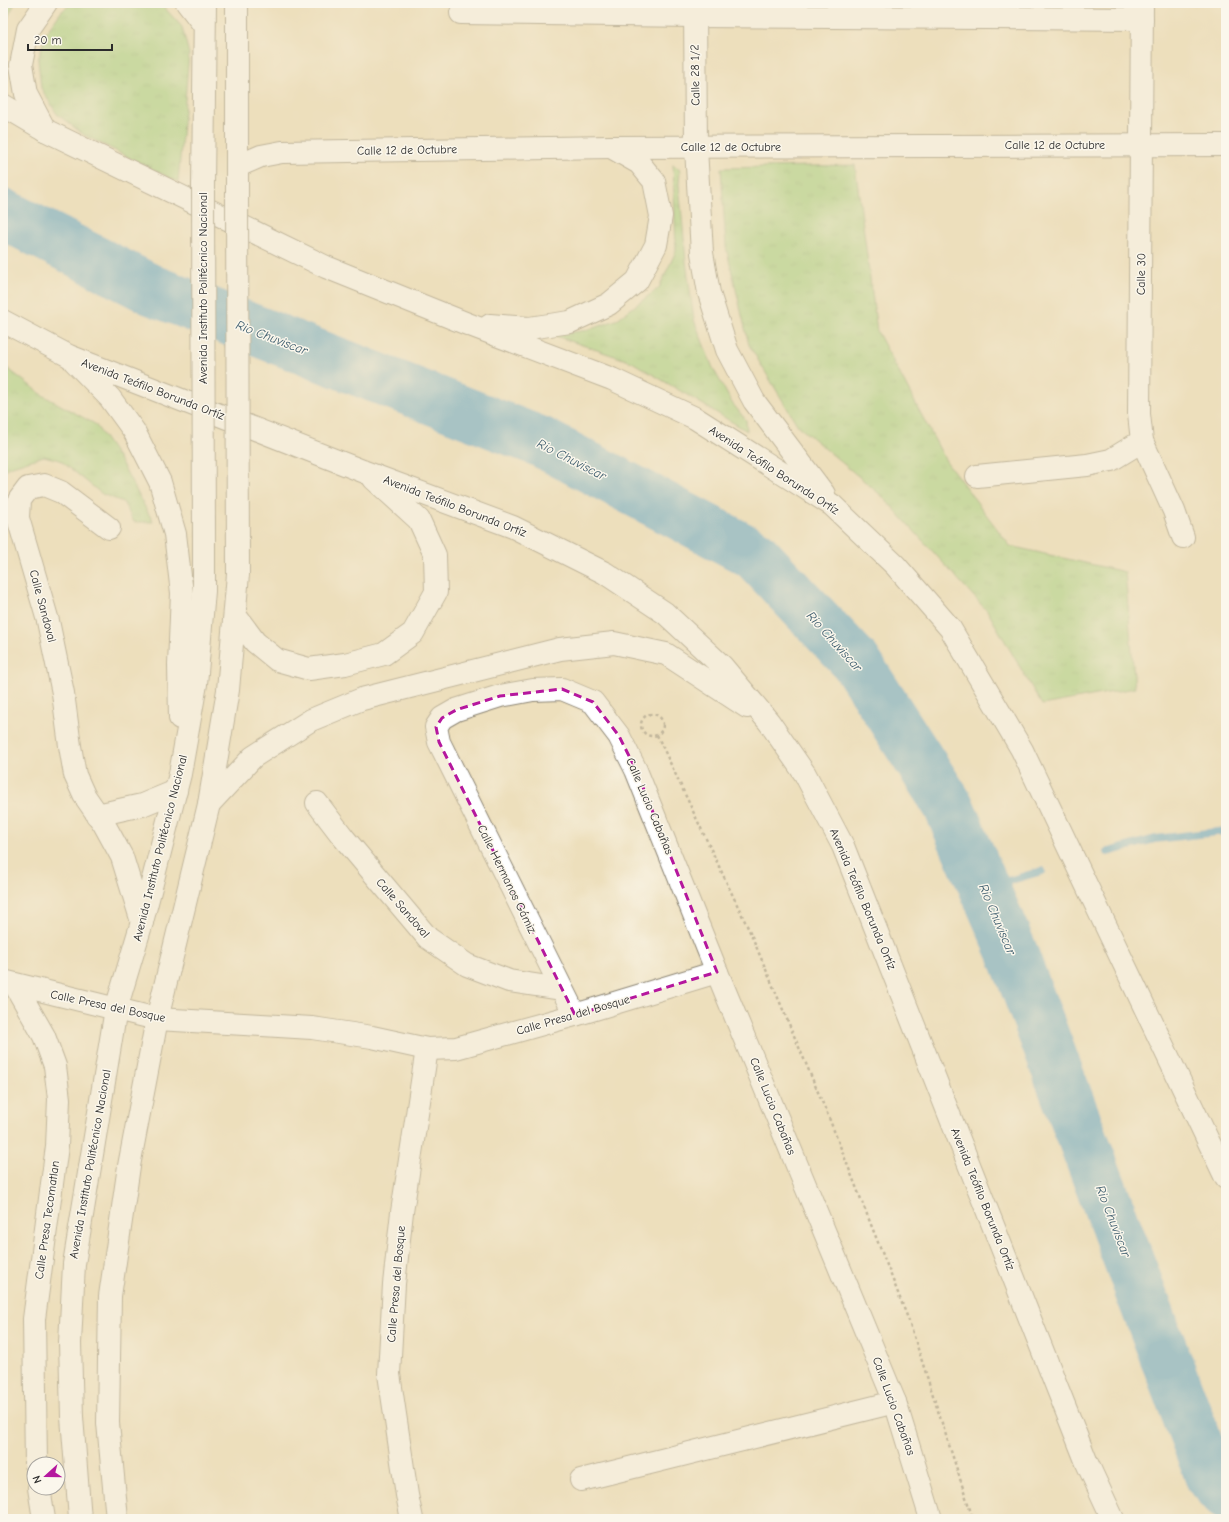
<svg xmlns="http://www.w3.org/2000/svg" width="1229" height="1522" font-family="'Comic Neue',sans-serif">
<style>
.grass{fill:url(#grass-tufts);stroke:#667e56}
.lines{fill:none;stroke-linecap:round;stroke-linejoin:round}
.stream{stroke:#54a3ce;stroke-width:8}
.river{stroke:#54a3ce;stroke-width:51}
.minor-casing{stroke:#8c8574;stroke-width:24}
.tertiary-casing{stroke:#8c8574;stroke-width:24}
.primary-casing{stroke:#8c8574;stroke-width:24}
.path{stroke:#8c8574;stroke-width:2.5;stroke-dasharray:3 3;stroke-linecap:butt}
.minor{stroke:#fff;stroke-width:22}
.tertiary{stroke:#fff;stroke-width:22}
.primary{stroke:#fff;stroke-width:22}
.primary-bridge-casing{stroke:#8c8574;stroke-width:24;stroke-linecap:butt}
.primary-bridge{stroke:#fff;stroke-width:22}
.marked{fill:none;stroke:#b5179e;stroke-width:3;stroke-dasharray:8 5;stroke-linejoin:round}
.labels{text-anchor:middle;stroke-width:3;stroke-linejoin:round;paint-order:stroke}
.street-label{font-size:12px;fill:#2b2b2b;stroke:#fbf7ec}
.water-label{font-size:13px;font-style:italic;fill:#3b5b6c;stroke:#fbf7ec}
</style>
<defs>
<pattern id="grass-tufts" width="24" height="20" patternUnits="userSpaceOnUse"><rect width="24" height="20" fill="#a1d281"/><path d="M3 7l-1-3M5 7V3M7 7l1-3M15 17l-1-3M17 17v-4M19 17l1-3" fill="none" stroke="#8bb470"/></pattern>
</defs>
<rect width="100%" height="100%" fill="#fbf7ec"/>
<filter id="ink" filterUnits="userSpaceOnUse"><feTurbulence type="fractalNoise" baseFrequency=".025" numOctaves="2"/><feDisplacementMap in="SourceGraphic" scale="8" xChannelSelector="R" yChannelSelector="G"/><feConvolveMatrix kernelMatrix="1 2 1 2 8 2 1 2 1" color-interpolation-filters="sRGB"/></filter>
<filter id="wash" filterUnits="userSpaceOnUse"><feTurbulence type="fractalNoise" baseFrequency=".012" numOctaves="4" result="noise"/><feDisplacementMap in="SourceGraphic" scale="16" xChannelSelector="R" yChannelSelector="G"/><feGaussianBlur stdDeviation="0.9" result="paint"/><feColorMatrix in="noise" values="0 0 0 0 0 0 0 0 0 0 0 0 0 0 0 0 0 1.4 0 .05"/><feComposite in="paint" operator="in"/></filter>
<g filter="url(#wash)">
<rect width="100%" height="100%" fill="#eddfbc"/>
<g class="grass">
<path d="M3 3H15L3 27Z"/>
<path d="M72 3H158L162 5 182 27 189 54 178 182 84 135 57 114 41 88 38 60 46 33 61 12Z"/>
<path d="M673 164 680 170 679 184 686 261 694 320 713 368 732 403 746 420 747 431 632 362 553 335 588 330 616 320 659 288 676 251Z"/>
<path d="M855 165 877 331 946 461 1010 546 1125 572 1135 688 1042 705 988 612 882 496 798 426 749 345 726 247 721 168Z"/>
<path d="M3 365 44 396 95 424 121 462 153 522H134L123 502 102 494 60 460 44 456 9 467 3 471Z"/>
</g>
<g class="lines">
<g class="stream">
<path d="M1108 852 1155 839 1226 831"/>
<path d="M984 888 1042 871"/>
</g>
<path class="river" d="M3 214 152 290 541 442 754 554 856 662 948 805 1012 951 1210 1476 1226 1494"/>
</g>
</g>
<g filter="url(#ink)">
<g class="lines">
<defs>
<g id="minor">
<path d="M695 3 696 148"/>
<path d="M1142 3 1139 414 1142 441 1174 511 1183 537"/>
<path d="M461 13 695 16 1142 19"/>
<path d="M238 166 261 156 282 152 611 147 1226 145"/>
<path d="M977 476 1087 465 1111 460 1142 441"/>
<path d="M109 528 61 492 44 485 28 488 19 500 18 518 48 621 63 693 70 746 75 775 84 795 104 824 122 857 142 922"/>
<path d="M317 803 343 837 428 938 467 965 509 981 561 989"/>
<path d="M97 815 142 805 176 791"/>
<path d="M15 985 44 1036 55 1066 59 1099 57 1146 34 1319 36 1464"/>
<path d="M575 1015 439 742 436 727 442 718 456 710 500 696 533 690 562 689 593 702 619 736 636 770 717 972 895 1402 931 1519"/>
<path d="M157 1019 312 1028 372 1037 427 1049 456 1048 575 1015 717 972"/>
<path d="M581 1480 895 1402"/>
<path d="M39 1488 44 1519"/>
<path d="M412 1519 407 1495 389 1374 394 1284 402 1212 427 1049"/>
</g>
<path id="tertiary" d="M3 981 157 1019"/>
<g id="primary">
<path d="M187 3 204 25"/>
<path d="M237 3V191"/>
<path d="M3 105 45 130 326 267 465 323 612 379 695 418 832 505 895 565 950 628 1022 750 1226 1178"/>
<path d="M45 130 26 94 21 65 28 29 46 3"/>
<path d="M696 148 702 253 709 293 727 350 754 401 824 494"/>
<path d="M203 187 205 3"/>
<path d="M3 321 69 356 365 472 513 527 605 573 665 613 722 666 769 722 805 774 843 846 1087 1463 1113 1519"/>
<path d="M490 325 529 328 570 322 609 304 637 281 656 245 661 216 654 181 639 163 611 147"/>
<path d="M74 361 110 398 134 431 160 482 175 534 182 593 179 665 180 718"/>
<path d="M235 615 255 642 277 660 309 669 345 664 384 654 413 633 436 592 435 555 419 520 374 479"/>
<path d="M209 804 253 757 311 720 362 699 560 649 614 643 666 654 747 707"/>
<path d="M80 1519 72 1417 70 1343 74 1264 116 1009 142 922 180 774 196 684 204 591V548"/>
<path d="M117 1519 108 1423 110 1296 129 1166 157 1019 209 804 228 690 238 574"/>
</g>
</defs>
<use href="#minor" class="minor-casing"/>
<use href="#tertiary" class="tertiary-casing"/>
<use href="#primary" class="primary-casing"/>
<g class="path">
<circle cx="652" cy="725" r="11"/>
<path d="M657 735 750 932 829 1118 909 1321 973 1519"/>
</g>
<use href="#minor" class="minor"/>
<use href="#tertiary" class="tertiary"/>
<use href="#primary" class="primary"/>
<defs>
<g id="primary-bridge">
<path d="M203 187 204 548"/>
<path d="M237 191 238 574"/>
</g>
</defs>
<use href="#primary-bridge" class="primary-bridge-casing"/>
<use href="#primary-bridge" class="primary-bridge"/>
</g>
</g>
<path d="M0 0H1229V1522H0ZM562 689 593 702 619 736 636 770 717 972 575 1015 439 742 436 727 442 718 456 710 500 696Z" fill="#eddfbc" fill-opacity=".55" fill-rule="evenodd"/>
<path class="marked" d="M562 689 593 702 619 736 636 770 717 972 575 1015 439 742 436 727 442 718 456 710 500 696Z"/>
<g class="labels">
<g class="street-label">
<text transform="translate(695 75) rotate(-91)" y="4">Calle 28 1/2</text>
<text x="1055" y="149">Calle 12 de Octubre</text>
<text x="731" y="151">Calle 12 de Octubre</text>
<text transform="translate(407 150) rotate(-1)" y="4">Calle 12 de Octubre</text>
<text transform="translate(1141 274) rotate(-89)" y="4">Calle 30</text>
<text transform="translate(203 288) rotate(-90)" y="4">Avenida Instituto Politécnico Nacional</text>
<text transform="translate(153 389) rotate(21)" y="4">Avenida Teófilo Borunda Ortíz</text>
<text transform="translate(774 470) rotate(33)" y="4">Avenida Teófilo Borunda Ortíz</text>
<text transform="translate(455 506) rotate(21)" y="4">Avenida Teófilo Borunda Ortíz</text>
<text transform="translate(43 606) rotate(75)" y="4">Calle Sandoval</text>
<text transform="translate(650 806) rotate(67)" y="4">Calle Lucio Cabañas</text>
<text transform="translate(160 848) rotate(-76)" y="4">Avenida Instituto Politécnico Nacional</text>
<text transform="translate(507 879) rotate(64)" y="4">Calle Hermanos Gámiz</text>
<text transform="translate(863 899) rotate(67)" y="4">Avenida Teófilo Borunda Ortíz</text>
<text transform="translate(403 908) rotate(49)" y="4">Calle Sandoval</text>
<text transform="translate(108 1006) rotate(12)" y="4">Calle Presa del Bosque</text>
<text transform="translate(573 1015) rotate(-16)" y="4">Calle Presa del Bosque</text>
<text transform="translate(773 1106) rotate(68)" y="4">Calle Lucio Cabañas</text>
<text transform="translate(90 1164) rotate(-80)" y="4">Avenida Instituto Politécnico Nacional</text>
<text transform="translate(983 1199) rotate(68)" y="4">Avenida Teófilo Borunda Ortíz</text>
<text transform="translate(47 1220) rotate(-82)" y="4">Calle Presa Tecomatlan</text>
<text transform="translate(396 1284) rotate(-85)" y="4">Calle Presa del Bosque</text>
<text transform="translate(894 1406) rotate(70)" y="4">Calle Lucio Cabañas</text>
</g>
<g class="water-label">
<text transform="translate(272 337) rotate(21)" y="5">Rio Chuviscar</text>
<text transform="translate(572 459) rotate(27)" y="5">Rio Chuviscar</text>
<text transform="translate(835 641) rotate(48)" y="5">Rio Chuviscar</text>
<text transform="translate(998 919) rotate(67)" y="5">Rio Chuviscar</text>
<text transform="translate(1114 1221) rotate(69)" y="5">Rio Chuviscar</text>
</g>
</g>
<rect width="1229" height="1522" fill="none" stroke="#fbf7ec" stroke-width="16"/>
<g transform="translate(46 1476) rotate(249)"><circle r="19" fill="#fbf7ec" stroke="#a8a59f"/>
<path d="M0-3L7 15L0 10L-7 15Z" fill="#b5179e"/>
<text y="-6" font-size="11" font-weight="bold" text-anchor="middle" fill="#2b2b2b">N</text>
</g>
<path d="M28 44v6h84v-6" fill="none" stroke="#2b2b2b" stroke-width="2"/>
<text x="34" y="44" font-size="12" fill="#2b2b2b" stroke="#fbf7ec" stroke-width="3" paint-order="stroke">20 m</text>
</svg>
